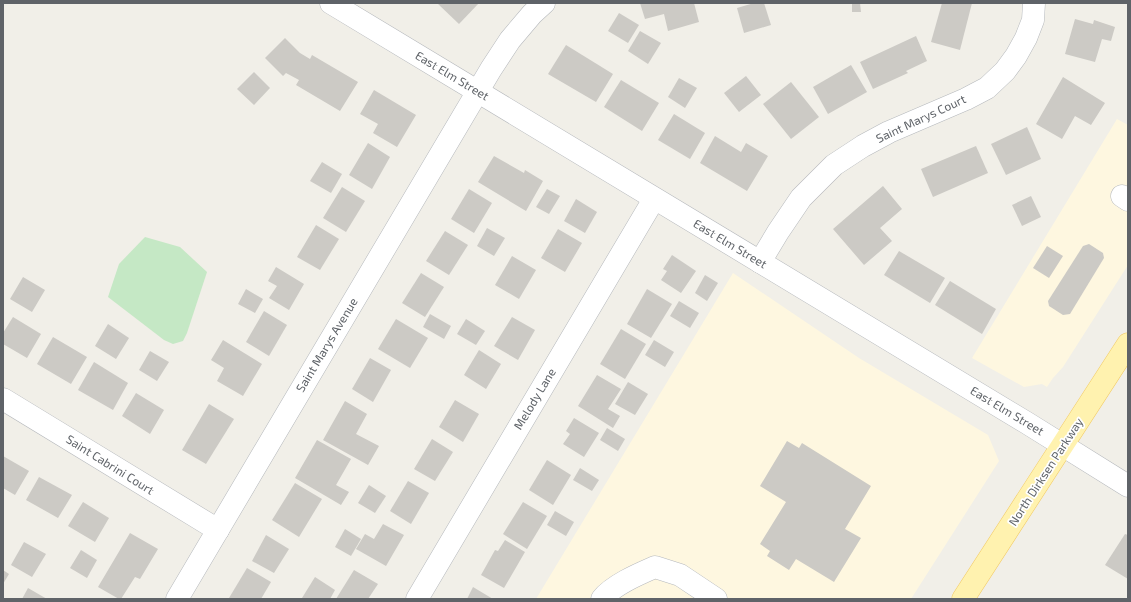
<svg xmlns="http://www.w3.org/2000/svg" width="1131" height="602" font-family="'Exo 2',sans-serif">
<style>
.commercial{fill:#fef7e0}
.green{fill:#c5e8c5}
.building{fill:#cccac5}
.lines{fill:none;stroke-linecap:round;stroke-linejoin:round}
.minor-casing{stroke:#b5b8bc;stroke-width:23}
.major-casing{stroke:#f2c960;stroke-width:23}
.minor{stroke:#fff;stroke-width:22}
.major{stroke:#fff2af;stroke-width:22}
.labels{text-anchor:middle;stroke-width:3.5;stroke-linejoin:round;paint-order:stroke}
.street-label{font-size:12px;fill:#5f6368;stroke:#fff}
</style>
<rect width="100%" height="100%" fill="#f1efe8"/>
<g class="commercial">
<path d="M1117 119 1128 125V265L1063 367 1053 378 1047 387 1042 384 1024 387 972 358Z"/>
<path d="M733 273 859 358 988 435 999 461 911 599H536Z"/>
</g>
<path class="green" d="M145 237 180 247 207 272 187 333 183 341 173 344 164 340 108 297 119 264Z"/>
<g class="building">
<path d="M437 3H479L459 24Z"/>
<path d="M640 3H694L699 22 668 31 664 14 645 19Z"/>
<path d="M754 3H764L771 25 744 33 737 8Z"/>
<path d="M852 3H860L861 12H852Z"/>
<path d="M942 3H972L960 50 931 42Z"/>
<path d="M619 13 639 25 628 43 608 31Z"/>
<path d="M1075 19 1093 24 1094 20 1115 27 1111 41 1102 39 1095 62 1065 54Z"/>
<path d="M640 31 661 43 648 64 628 51Z"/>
<path d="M916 36 927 61 906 71 908 73 873 89 860 62Z"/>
<path d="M285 38 300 53 310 59 312 55 358 82 340 111 296 85 299 80 286 73 283 76 265 58Z"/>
<path d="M566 45 613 74 596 102 548 74Z"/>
<path d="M851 65 867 92 828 114 813 87Z"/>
<path d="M254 72 270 88 254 105 237 89Z"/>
<path d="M746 76 761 95 739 112 724 93Z"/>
<path d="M1063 77 1105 103 1091 125 1075 116 1062 139 1036 124Z"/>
<path d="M679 78 697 88 685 108 668 97Z"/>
<path d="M621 80 659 103 642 131 604 107Z"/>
<path d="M791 82 819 117 791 139 763 104Z"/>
<path d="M374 90 416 115 397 147 373 133 378 124 360 114Z"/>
<path d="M674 114 705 133 690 159 658 140Z"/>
<path d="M1027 127 1041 159 1006 175 991 144Z"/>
<path d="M715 136 741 152 746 143 768 156 747 191 700 163Z"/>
<path d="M368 143 390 157 372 189 349 175Z"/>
<path d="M976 146 988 173 933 197 921 169Z"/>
<path d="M494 156 524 173 525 170 543 181 526 211 478 182Z"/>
<path d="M322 162 342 174 331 193 310 181Z"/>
<path d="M883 186 902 209 880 228 892 241 864 265 833 229Z"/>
<path d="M342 187 365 201 346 232 323 218Z"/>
<path d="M469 189 492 203 474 233 451 219Z"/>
<path d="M547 189 560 196 549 214 536 207Z"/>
<path d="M1031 196 1041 217 1022 226 1012 205Z"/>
<path d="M576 199 597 212 585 233 564 221Z"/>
<path d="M316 225 339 239 320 270 297 257Z"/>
<path d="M487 228 505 238 494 256 477 246Z"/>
<path d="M558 229 582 243 565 272 541 258Z"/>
<path d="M445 231 468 245 449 275 426 261Z"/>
<path d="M1089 244 1103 253 1104 258 1070 314 1063 315 1049 306 1048 301 1083 246Z"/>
<path d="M1047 246 1063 256 1049 278 1033 268Z"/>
<path d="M899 251 945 278 930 303 884 275Z"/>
<path d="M672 255 696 271 681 293 661 280 667 271 663 269Z"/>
<path d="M512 256 536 270 519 299 495 285Z"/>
<path d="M276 267 304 284 289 310 269 298 277 286 268 281Z"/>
<path d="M421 273 444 287 425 317 402 303Z"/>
<path d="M705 275 718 283 707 301 695 293Z"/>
<path d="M23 277 45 290 32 312 10 299Z"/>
<path d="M950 281 996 309 982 334 935 305Z"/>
<path d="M246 289 263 299 255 313 238 304Z"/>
<path d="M647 289 672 304 651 338 627 324Z"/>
<path d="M679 301 699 313 690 328 670 316Z"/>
<path d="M264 311 287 325 269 356 246 342Z"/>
<path d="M430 314 451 326 444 339 423 327Z"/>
<path d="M13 317 41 334 27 358 3 344V333Z"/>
<path d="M512 317 535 330 518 360 494 346Z"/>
<path d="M396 319 428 338 410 368 378 349Z"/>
<path d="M466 319 485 331 476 345 457 334Z"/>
<path d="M108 324 129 338 116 359 95 346Z"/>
<path d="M621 329 646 344 625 379 600 364Z"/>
<path d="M53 337 87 357 71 384 37 364Z"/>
<path d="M223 340 262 364 243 396 217 381 224 368 211 360Z"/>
<path d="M654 340 674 352 665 367 645 355Z"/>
<path d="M479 350 501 364 486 389 464 375Z"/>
<path d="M150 351 169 362 157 381 139 370Z"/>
<path d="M370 358 391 370 373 402 352 389Z"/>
<path d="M94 362 128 383 113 410 78 390Z"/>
<path d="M597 375 621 389 608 409 620 416 613 428 578 406Z"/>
<path d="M628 382 648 394 635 415 615 404Z"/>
<path d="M136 393 164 410 150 434 122 416Z"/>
<path d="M455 400 479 414 463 442 439 427Z"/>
<path d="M345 401 367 414 356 434 379 446 368 465 323 440Z"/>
<path d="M209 404 234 419 206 464 182 450Z"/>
<path d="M574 418 599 433 584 457 563 444 570 434 566 431Z"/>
<path d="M607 428 625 439 618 451 600 440Z"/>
<path d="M432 439 453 452 435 481 414 469Z"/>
<path d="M317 440 351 459 336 485 349 492 341 505 295 478Z"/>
<path d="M787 441 799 448 802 443 871 486 845 529 861 538 834 582 796 559 789 570 767 556 770 551 760 544 786 502 760 486Z"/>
<path d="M3 456 29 471 15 495 3 488Z"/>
<path d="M547 460 571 475 553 505 529 490Z"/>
<path d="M580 468 599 480 592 491 573 480Z"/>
<path d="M39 477 72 495 58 518 26 500Z"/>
<path d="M408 481 429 493 411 524 390 511Z"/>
<path d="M295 483 322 499 299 537 272 520Z"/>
<path d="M369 485 386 496 375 513 358 503Z"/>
<path d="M83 502 109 518 95 542 68 526Z"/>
<path d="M523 502 547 516 527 549 503 534Z"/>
<path d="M555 511 574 522 566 536 547 525Z"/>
<path d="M383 524 404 535 386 566 356 549 365 534 374 539Z"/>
<path d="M345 529 361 539 351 556 335 547Z"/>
<path d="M130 533 158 549 140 579 135 577 121 599H119L98 587Z"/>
<path d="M1125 534 1128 535V579L1105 565Z"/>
<path d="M266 535 289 549 274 573 252 561Z"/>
<path d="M505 540 525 552 504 588 481 575 495 550 498 551Z"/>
<path d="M24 542 46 554 32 577 11 565Z"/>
<path d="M81 550 97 560 87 578 70 568Z"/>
<path d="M247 568 271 582 261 599H231L229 598Z"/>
<path d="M3 570 9 574 3 584Z"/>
<path d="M354 570 378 584 368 599H336Z"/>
<path d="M315 577 335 590 330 599H304L302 598Z"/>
<path d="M473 587 493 599H467Z"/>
<path d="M28 588 47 599H22Z"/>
</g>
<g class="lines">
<defs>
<g id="minor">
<path d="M331 3 1027 423 1128 486"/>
<path d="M1122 196 1128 200"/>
<path d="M760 262 778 232 801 198 834 165 863 146 889 132 966 99 987 88 1005 71 1016 56 1026 38 1033 20 1034 3"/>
<path d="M3 399 218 530"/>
<path d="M177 599 491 69 510 40 532 14 544 3"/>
<path d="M417 599 654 199"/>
<path d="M602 599C613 585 639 574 655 567L680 575 716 599"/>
</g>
<path id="major" d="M963 599 1128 344"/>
</defs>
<use href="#minor" class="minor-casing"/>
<use href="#major" class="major-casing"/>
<use href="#minor" class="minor"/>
<use href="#major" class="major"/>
</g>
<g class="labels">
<g class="street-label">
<text transform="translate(452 76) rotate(31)" y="4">East Elm Street</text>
<text transform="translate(921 119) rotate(-25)" y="4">Saint Marys Court</text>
<text transform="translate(730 244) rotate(31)" y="4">East Elm Street</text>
<text transform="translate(327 345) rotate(-59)" y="4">Saint Marys Avenue</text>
<text transform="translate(535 399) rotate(-59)" y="4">Melody Lane</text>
<text transform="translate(1007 411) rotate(31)" y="4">East Elm Street</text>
<text transform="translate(110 465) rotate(32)" y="4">Saint Cabrini Court</text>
<text transform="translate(1046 472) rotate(-57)" y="4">North Dirksen Parkway</text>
</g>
</g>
<rect width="1131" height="602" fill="none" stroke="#5f6368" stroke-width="8"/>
</svg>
